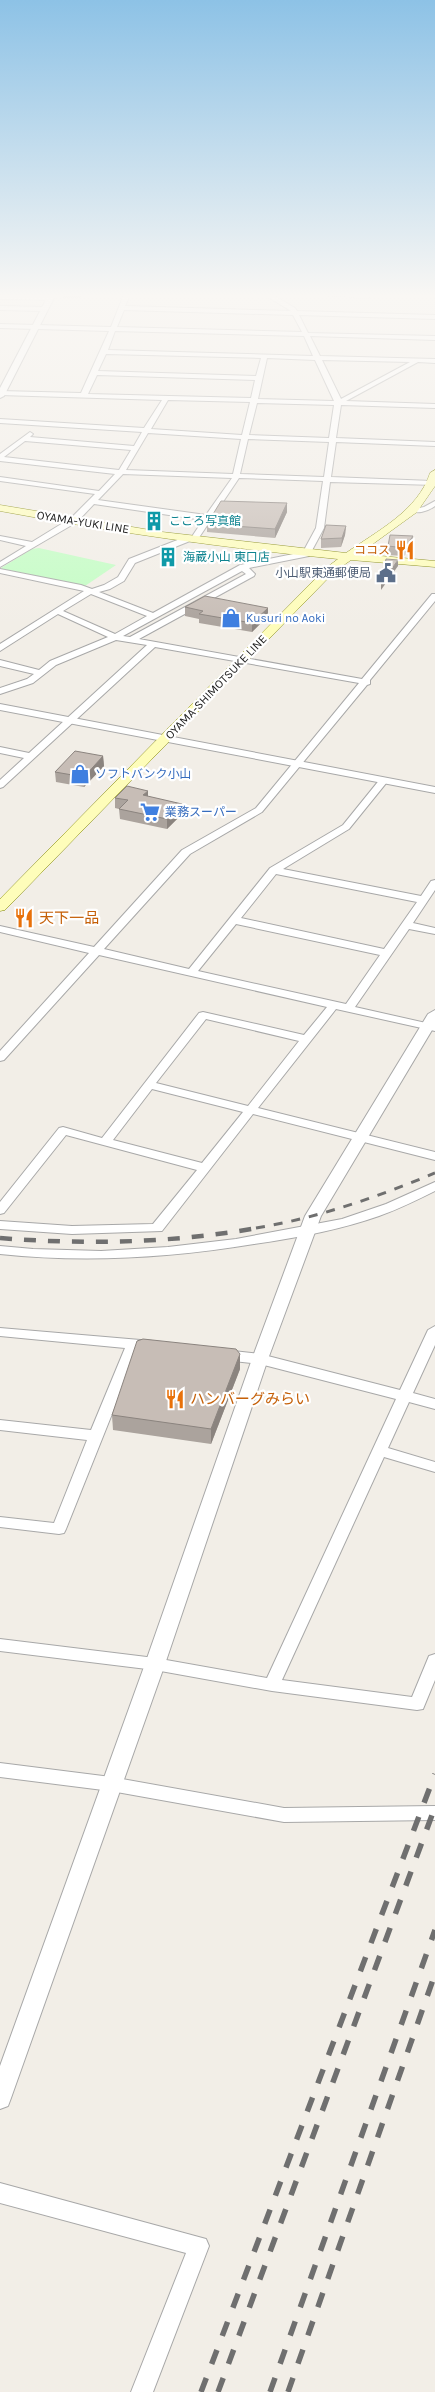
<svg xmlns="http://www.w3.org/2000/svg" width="435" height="2392" font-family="Karla,'Noto Sans JP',sans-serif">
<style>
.park{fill:#c3fdc4}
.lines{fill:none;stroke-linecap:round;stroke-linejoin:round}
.minor-casing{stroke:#a8a8a8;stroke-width:2}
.tertiary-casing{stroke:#a8a8a8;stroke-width:2}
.secondary-casing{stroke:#7b8000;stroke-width:1}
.minor{fill:#fff;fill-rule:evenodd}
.tertiary{fill:#fff;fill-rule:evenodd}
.secondary{fill:#fefdba;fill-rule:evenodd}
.rail-far2{stroke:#6f6f6f;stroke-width:3;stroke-dasharray:9 9;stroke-linecap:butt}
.rail-far1{stroke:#6f6f6f;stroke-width:4.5;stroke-dasharray:12 12;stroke-linecap:butt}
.rail{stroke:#6f6f6f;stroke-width:5.5;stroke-dasharray:15 15;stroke-linecap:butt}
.wall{fill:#aba39d}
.shaded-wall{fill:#8b847f}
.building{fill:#c7bdb6;stroke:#8b847f}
.labels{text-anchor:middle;stroke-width:4.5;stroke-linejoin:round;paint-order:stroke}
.far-culture-label{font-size:12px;fill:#0d838f;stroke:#fff;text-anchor:start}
.far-street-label{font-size:12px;fill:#212121;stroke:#fff}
.far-food-label{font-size:12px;fill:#c56008;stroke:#fff;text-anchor:end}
.far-service-label{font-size:12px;fill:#4e5e75;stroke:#fff;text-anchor:end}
.far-shop-label{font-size:12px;fill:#366cbe;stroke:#fff;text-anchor:start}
.food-label{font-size:15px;fill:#c56008;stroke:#fff;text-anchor:start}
</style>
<rect width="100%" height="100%" fill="#f2eee7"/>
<path class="park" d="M39 548 116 565 85 586 3 570 1 568 32 549Z"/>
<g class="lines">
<defs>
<g id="minor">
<path d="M124 294H130L125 306 291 311 263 294H271L295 308 297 311 435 315V319L299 315 308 333 435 336V340L310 336 320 356 435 359V363L418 362 346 401 435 404V408L341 405 336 438 435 442V446L336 442 331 477 432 481H435V485L330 482 324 528 309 556 249 568 255 574 254 576 139 639 362 679 432 594H435V601L370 680V684L367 685 262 812 190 854 104 949 189 969 270 868 343 825 381 778H387V782L349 829 283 869 421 896 431 881 435 880V890L413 923 435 928V934L409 929 355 1007 435 1025V1031L336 1009 258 1108 435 1152V1160L253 1114 162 1231 72 1234 0 1229V1221L72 1226 153 1224 197 1170 66 1135 4 1213 0 1214V1202L59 1128 63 1127 102 1138 199 1013 203 1012 304 1035 327 1007 99 955 4 1060 0 1061V1051L89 953 0 932V926L94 947 182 850 256 808 359 683 155 647 3 787 0 788V780L24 758 0 753V747L29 753 147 645 116 640 56 665 33 683 0 694V688L27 679 34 674 0 666V660L39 670 50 661 108 637 58 614 0 651V644L84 591 0 573V569L81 585 92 589 104 585 118 577 129 559 185 537 191 538 203 520 94 504 77 522 0 567V562L26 546 0 540V536L32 542 71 518 95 494 0 481V477L99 491 115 474 0 461V454L30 432 33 434 30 437 134 446 142 432 0 423V419L144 428 162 400 0 395V391L81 393 109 331 0 328V324L111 327ZM124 310 293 315 302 332 117 327ZM115 331 304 336 313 356 108 350ZM106 354 261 358 256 376 98 371ZM267 358 315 360 334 401 258 399ZM322 360 410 362 341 399ZM97 375 255 380 251 398 88 394ZM168 400 250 402 242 435 151 429ZM257 403 334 405 329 438 249 435ZM148 433 241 439 233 474 126 470ZM248 439 329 442 324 477 240 474ZM25 441 131 450 119 470 4 457ZM123 474 232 478 206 515 98 500ZM239 478 323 481 316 528 303 552 240 565 153 613 99 592 110 589 124 581 135 563 190 541 196 542ZM242 571 246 574 130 637 123 636ZM91 594 147 616 115 634 63 611ZM276 874 417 902 384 949 241 918ZM236 924 380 955 346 1004 198 971ZM206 1019 299 1041 248 1106 156 1083ZM152 1089 243 1112 202 1163 113 1140Z"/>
<path d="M306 294H368L371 296 368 298Z"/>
<path d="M0 295 51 296 54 298 51 300 0 299Z"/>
<path d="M0 306 45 307 48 309 45 311 0 310Z"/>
<path d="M435 501V506C428 511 417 515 409 510L424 507Z"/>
<path d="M435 1182V1191C417 1200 399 1209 379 1216 339 1230 296 1238 254 1244 169 1258 85 1263 0 1254V1246L33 1249 101 1251 168 1247 236 1239 342 1219 386 1204Z"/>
<path d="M435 1326V1345L413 1393 435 1399V1409L409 1402 388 1448 435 1462V1472L384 1457 282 1680 412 1697 429 1656 435 1654V1680L423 1709 417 1710 272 1691 155 1670 0 1651V1639L155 1658 267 1678 396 1399 260 1364 224 1360 219 1358 217 1355 219 1352 224 1350 260 1354 400 1390 428 1330Z"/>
<path d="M0 1328 152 1341 157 1343 159 1346 157 1349H138L66 1529 64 1533 59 1534 0 1527V1517L54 1523 87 1440 0 1430V1420L91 1430 125 1348 0 1336Z"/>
<path d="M0 1763 111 1777 284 1808 435 1806V1820L284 1822 111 1791 0 1777Z"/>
<path d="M0 2183 206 2239 209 2246 153 2392H131L186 2253 0 2203Z"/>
</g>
<g id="tertiary">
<path d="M49 294H56L4 396 0 398V388Z"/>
<path d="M0 704 435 787V793L0 710Z"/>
<path d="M435 1010V1025L321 1216 268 1359 165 1664 11 2098 8 2106 0 2109V2066L145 1664 252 1359 305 1216 428 1014Z"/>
</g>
<path id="secondary" d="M435 470V486L417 512 359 554 435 561V567L351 560 334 572 5 910 0 911V899L326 568 338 559C225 548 112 532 0 511V505L162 532 346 553C377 531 418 511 430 473Z"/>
</defs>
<use href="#minor" class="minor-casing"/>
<use href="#tertiary" class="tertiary-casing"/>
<use href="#secondary" class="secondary-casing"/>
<use href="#minor" class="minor"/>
<use href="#tertiary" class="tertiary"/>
<use href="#secondary" class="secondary"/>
<path class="rail-far2" d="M256 1228C318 1218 377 1197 435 1173"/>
<path class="rail-far1" d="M0 1238C89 1245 175 1243 263 1227"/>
<g class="rail">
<path d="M201 2392 435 1774"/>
<path d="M218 2392 435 1807"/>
<path d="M270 2392 435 1930"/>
<path d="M288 2392 435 1974"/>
</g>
</g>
<g class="wall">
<path d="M63 294H83L81 298H63Z"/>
<path d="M287 503V512L275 538 207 532V524Z"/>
<path d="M346 526 345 535 341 547 321 548V539Z"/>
<path d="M412 545 404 556 387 555 388 546Z"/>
<path d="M185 607 268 608V616L252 632 199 623V619L185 616Z"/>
<path d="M103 756 104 766 84 787 56 782 55 772Z"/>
<path d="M148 797 182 804V814L167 829 120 819 119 809 115 808V798Z"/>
<path d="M240 1354V1369L211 1444 113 1430 112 1415Z"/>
</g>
<g class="shaded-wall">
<path d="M287 503V512L275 538V529Z"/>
<path d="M346 526 345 535 341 547 342 538Z"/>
<path d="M413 536 412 545 404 556 405 548Z"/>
<path d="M398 560V566L381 590V584Z"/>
<path d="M268 608V616L252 632V623Z"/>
<path d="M103 756 104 766 84 787V777Z"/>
<path d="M148 791V800L143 795Z"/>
<path d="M182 804V814L167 829V819Z"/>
<path d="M240 1354V1369L211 1444V1429Z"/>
</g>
<g class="building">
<path d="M221 501 287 503 275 529 207 524Z"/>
<path d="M326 525 346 526 342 538 321 539Z"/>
<path d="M390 535 413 536 405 548 388 546Z"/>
<path d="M386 559 398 560 381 584Z"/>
<path d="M205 596 268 608 252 623 199 614 203 611 185 607Z"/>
<path d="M75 751 103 756 84 777 55 772Z"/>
<path d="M127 786 148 791 143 795 182 804 167 819 119 809 128 800 115 798Z"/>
<path d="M143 1339 236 1349 240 1354 211 1429 112 1415 137 1341Z"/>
</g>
<linearGradient id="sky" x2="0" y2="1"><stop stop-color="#8dc2e6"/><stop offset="0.47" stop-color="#f9f7f4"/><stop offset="1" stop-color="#f9f7f4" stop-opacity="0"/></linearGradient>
<rect width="435" height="629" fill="url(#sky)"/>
<defs>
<symbol id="building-bare" viewBox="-9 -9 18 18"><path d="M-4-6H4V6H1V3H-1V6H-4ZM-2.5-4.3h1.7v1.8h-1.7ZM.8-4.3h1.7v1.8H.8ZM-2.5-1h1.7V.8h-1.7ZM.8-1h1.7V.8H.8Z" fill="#0f9aa8" stroke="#fff" stroke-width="2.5" paint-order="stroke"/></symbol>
<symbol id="restaurant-bare" viewBox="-9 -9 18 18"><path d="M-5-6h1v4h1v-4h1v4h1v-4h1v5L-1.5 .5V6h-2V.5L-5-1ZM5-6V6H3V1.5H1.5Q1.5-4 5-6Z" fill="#e8710a" stroke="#fff" stroke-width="2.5" paint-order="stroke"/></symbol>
<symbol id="civic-bare" viewBox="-9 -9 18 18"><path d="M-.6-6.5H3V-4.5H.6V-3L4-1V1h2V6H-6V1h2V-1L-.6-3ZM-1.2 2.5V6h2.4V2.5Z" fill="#5c6f8a" stroke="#fff" stroke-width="2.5" paint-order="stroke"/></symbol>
<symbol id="shop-bare" viewBox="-9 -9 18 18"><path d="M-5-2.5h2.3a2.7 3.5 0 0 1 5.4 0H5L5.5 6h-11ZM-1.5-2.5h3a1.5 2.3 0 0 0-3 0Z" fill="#3f7fe0" stroke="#fff" stroke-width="2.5" paint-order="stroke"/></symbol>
<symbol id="supermarket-bare" viewBox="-9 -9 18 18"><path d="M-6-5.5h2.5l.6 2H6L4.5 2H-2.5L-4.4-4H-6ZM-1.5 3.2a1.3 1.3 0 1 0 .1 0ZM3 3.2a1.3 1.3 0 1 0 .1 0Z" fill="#3f7fe0" stroke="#fff" stroke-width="2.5" paint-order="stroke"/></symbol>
</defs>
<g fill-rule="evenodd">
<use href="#building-bare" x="140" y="507" width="28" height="28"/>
<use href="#restaurant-bare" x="391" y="536" width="28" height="28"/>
<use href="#building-bare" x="154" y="543" width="28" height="28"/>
<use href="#civic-bare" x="372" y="559" width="28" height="28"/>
<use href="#shop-bare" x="217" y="604" width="28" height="28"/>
<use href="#shop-bare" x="66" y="760" width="28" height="28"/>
<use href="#supermarket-bare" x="136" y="798" width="28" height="28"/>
<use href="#restaurant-bare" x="10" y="904" width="28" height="28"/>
<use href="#restaurant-bare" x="161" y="1385" width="28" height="28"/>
</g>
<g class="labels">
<g class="far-culture-label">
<text x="169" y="525">こころ写真館</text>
<text x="183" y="561">海蔵小山 東口店</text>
</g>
<g class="far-street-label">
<text transform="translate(83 522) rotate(9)" y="4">OYAMA-YUKI LINE</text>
<text transform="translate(216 687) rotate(-46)" y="4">OYAMA-SHIMOTSUKE LINE</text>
</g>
<g class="far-food-label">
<text x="390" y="554">ココス</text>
</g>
<g class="far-service-label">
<text x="371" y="577">小山駅東通郵便局</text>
</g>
<g class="far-shop-label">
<text x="246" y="622">Kusuri no Aoki</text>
<text x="95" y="778">ソフトバンク小山</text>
<text x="165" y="816">業務スーパー</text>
</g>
<g class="food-label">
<text x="39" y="923">天下一品</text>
<text x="190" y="1404">ハンバーグみらい</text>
</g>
</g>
</svg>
